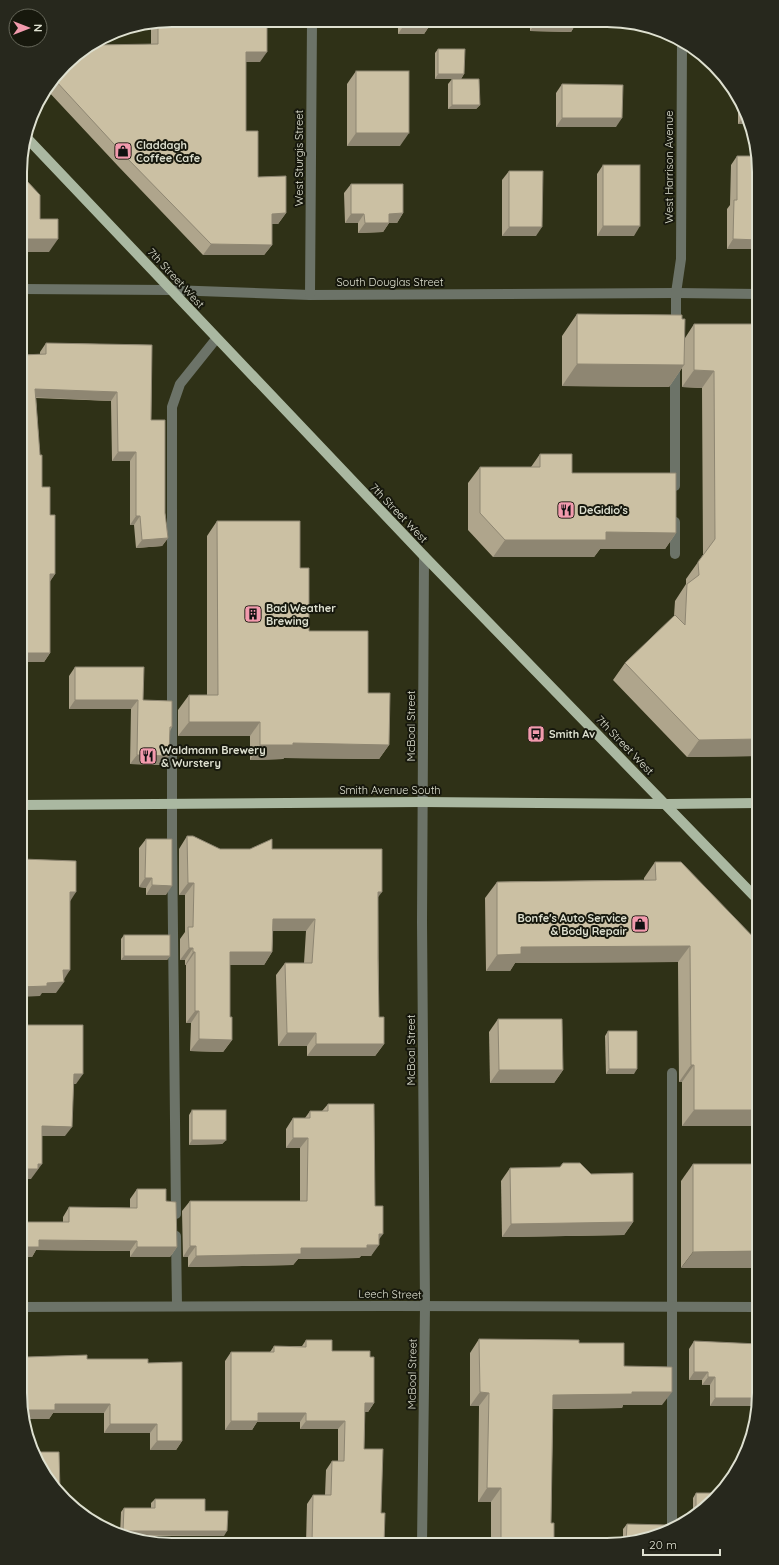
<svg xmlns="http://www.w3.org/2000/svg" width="779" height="1565" font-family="Quicksand,sans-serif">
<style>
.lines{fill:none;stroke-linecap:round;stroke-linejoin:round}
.minor{stroke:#6c7368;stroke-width:10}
.major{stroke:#aab8a1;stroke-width:10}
.wall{fill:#afa58c}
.shaded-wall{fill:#8e8672}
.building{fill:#cbc0a3;stroke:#8e8672}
.labels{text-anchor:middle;stroke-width:4;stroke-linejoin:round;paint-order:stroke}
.poi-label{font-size:11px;font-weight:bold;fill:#dee0d0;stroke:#17180d;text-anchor:start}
.street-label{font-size:11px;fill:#dee0d0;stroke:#17180d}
.rim{fill:none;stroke:#dee0d0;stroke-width:2}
</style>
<rect width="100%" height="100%" fill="#2f3117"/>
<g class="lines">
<g class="minor">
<path d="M21 289 170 290 310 295 676 293 759 294"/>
<path d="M310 295 312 21"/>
<path d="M676 328V293L681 259 682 41"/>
<path d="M675 486V364"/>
<path d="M675 554V522"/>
<path d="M672 1073V1529"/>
<path d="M176 1214 172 838V407L180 384 216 339"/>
<path d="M176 1236 177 1306"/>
<path d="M20 1307 390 1306 759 1307"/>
<path d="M422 1544 425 1306 422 922 424 556"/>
</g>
<g class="major">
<path d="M26 137 424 556 759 901"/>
<path d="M21 805 422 802 666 804 759 803"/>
</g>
</g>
<g class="wall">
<path d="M172 20 260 62H246V131L258 177 286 213 278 224H272V245L264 255H203L118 166 47 90 72 58 151 44V24Z"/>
<path d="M359 21 430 22V25L424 34H398V25H359Z"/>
<path d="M530 22 607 23 604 27H574L571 32 530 31Z"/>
<path d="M438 49 464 74 461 79H435V53Z"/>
<path d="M356 71 400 146H347V84Z"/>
<path d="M725 78 730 84H725Z"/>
<path d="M452 79 480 105 476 109H448V84Z"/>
<path d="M562 84 616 127H556V93Z"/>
<path d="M738 98 751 123V124H738Z"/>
<path d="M737 156 759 249H727V209L730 205 731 165Z"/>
<path d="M603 165 634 236H597V174Z"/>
<path d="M509 171 536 236H502V180Z"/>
<path d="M351 184 403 213 397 223H389L383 232 358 233V223H345L344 193Z"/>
<path d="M577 314 682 319 685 338 694 324H759V756L687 757 613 680 625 663 674 616 675 601 686 584V579L703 555 702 388 682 387V368L669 387 562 386V336Z"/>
<path d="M46 343 152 345 151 420 165 513 168 538 162 546 136 548 134 525H130V461H112L111 401 36 398 42 487 50 515 55 574 50 581V653L44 662H21V355L40 354V352Z"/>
<path d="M540 454 572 473 676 533 665 549H600L594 557H493L468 530V483L480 467H531Z"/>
<path d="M217 521 300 568 309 631 368 693 389 745 379 759 284 758 283 759 250 760V736H178V710L189 695H207V536Z"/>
<path d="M75 667 143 700 172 727 170 731 163 765 130 764 131 709H69V676Z"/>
<path d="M187 836 220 849H272L378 897 379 1017 384 1044 375 1056H307V1046H278L276 975 285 963H304L306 931H273L272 952 264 965H230V1017L232 1040 223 1052 190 1051 191 1023H186V965H185V960H180V939L185 932V895H179V849Z"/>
<path d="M146 839 166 895H146V888L139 887V848Z"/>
<path d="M655 862 759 943V1126H682V1082H679L678 962 515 963 510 971H486L485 898 497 882 644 880V878Z"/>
<path d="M124 935 170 956 167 960H121V939Z"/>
<path d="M498 1019 563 1070 554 1083H490L489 1032Z"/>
<path d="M608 1031 634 1074H606L605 1036Z"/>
<path d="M328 1104 375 1206 379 1240 371 1256H361L359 1258 298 1259 293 1265 188 1267V1257H183L182 1211 190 1201H300V1148H286V1129L293 1118H305L310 1111H322Z"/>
<path d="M192 1110 226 1140 222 1144 189 1145V1115Z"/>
<path d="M693 1164H759L681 1268V1181Z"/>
<path d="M510 1168 633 1222 624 1235 502 1237 501 1181Z"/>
<path d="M137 1189 166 1201 177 1247 170 1257H130V1251L36 1250 32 1257H20L63 1222V1217L69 1207 130 1208V1199Z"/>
<path d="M479 1339 579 1343 624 1366 662 1405H623L622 1408 553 1409 551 1523 554 1545H491V1502H478L479 1406H470V1353Z"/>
<path d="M306 1340 332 1351 370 1357 374 1403 368 1412H365L364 1449 381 1513 384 1544H306L307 1504 313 1495H325L326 1470 332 1461H338V1429H300V1422H257L252 1430H225V1361L231 1352H270L274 1346H302Z"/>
<path d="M694 1341 758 1406H710V1385H702V1380H689V1349Z"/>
<path d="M26 1357 87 1359 148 1363 182 1441 176 1450H150V1433H104V1413H53L49 1419H24L20 1394V1366Z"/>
<path d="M696 1493H720L693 1518V1498Z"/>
<path d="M155 1499 224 1536H122L120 1535 121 1512 124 1508H151V1503Z"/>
<path d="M627 1524 656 1537 623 1542V1529Z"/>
</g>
<g class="shaded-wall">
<path d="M362 21H400L398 25H359Z"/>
<path d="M536 22 607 23 604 27H574L571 32 530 31Z"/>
<path d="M404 25H430L424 34H398Z"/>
<path d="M246 52H267L260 62H239Z"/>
<path d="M438 74H464L461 79H435Z"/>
<path d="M727 80 730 84H725Z"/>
<path d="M452 105H480L476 109H448Z"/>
<path d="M744 116H747L751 124H738Z"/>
<path d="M562 118H622L616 127H556Z"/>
<path d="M356 133H409L400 146H347Z"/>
<path d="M286 213 278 224H264L272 214Z"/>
<path d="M403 213 397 223H382L389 214Z"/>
<path d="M351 214H364L358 223H345Z"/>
<path d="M365 223H389L383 232 358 233Z"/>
<path d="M603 226H640L634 236H597Z"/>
<path d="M509 227H542L536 236H502Z"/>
<path d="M21 239H58L49 252H21Z"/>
<path d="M733 239 759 240V249H727Z"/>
<path d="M211 244 272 245 264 255H203Z"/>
<path d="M577 364 684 365 669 387 562 386Z"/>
<path d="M694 370 714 371 702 388 682 387Z"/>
<path d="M35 389 117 392 111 401 29 397Z"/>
<path d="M118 452H136L130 461H112Z"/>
<path d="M136 516H140L134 525H130Z"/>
<path d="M606 532 676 533 665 549H600L594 557H493L505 540Z"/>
<path d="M168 538 162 546 136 548 142 540Z"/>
<path d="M50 574H55L49 583Z"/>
<path d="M21 653H50L44 662H21Z"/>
<path d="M75 700H138L131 709H69Z"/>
<path d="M189 722H260L250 736H178Z"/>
<path d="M759 739V756L687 757 699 740Z"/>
<path d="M293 743 389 745 379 759 284 758 283 759 250 760 260 745Z"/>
<path d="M137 755 169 756 163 765 130 764Z"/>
<path d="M145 878H152L146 888 139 887Z"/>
<path d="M188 883H194L185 895H179Z"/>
<path d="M152 885 172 886 166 895H146Z"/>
<path d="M70 892H76L69 903Z"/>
<path d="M378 892H382L373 904Z"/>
<path d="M273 919H315L306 931H265Z"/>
<path d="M690 946 678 962 515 963 510 971H486L497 955 521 947Z"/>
<path d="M189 948H193L185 960H180Z"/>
<path d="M193 952H195L186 965H185Z"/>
<path d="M230 952H272L264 965H222Z"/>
<path d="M124 956H170L167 960H121Z"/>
<path d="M63 970H70L63 981Z"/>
<path d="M64 982 56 993H42L40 996 20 997V987L47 983Z"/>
<path d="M195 1011H199L191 1023H186Z"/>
<path d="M287 1033H316L307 1046H278Z"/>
<path d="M199 1039 232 1040 223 1052 190 1051Z"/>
<path d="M316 1044H384L375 1056H307Z"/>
<path d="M691 1065H694L682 1082H679Z"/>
<path d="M609 1069H637L634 1074H606Z"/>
<path d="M499 1070H563L554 1083H490Z"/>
<path d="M74 1074H83L76 1084H67Z"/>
<path d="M694 1110H759V1126H682Z"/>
<path d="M42 1126 72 1127 65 1136H35Z"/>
<path d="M293 1138H308L300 1148H286Z"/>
<path d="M192 1140H226L222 1144 189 1145Z"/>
<path d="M38 1164H42L31 1179H20V1169Z"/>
<path d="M633 1222 624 1235 502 1237 511 1224Z"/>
<path d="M379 1234H383L375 1245Z"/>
<path d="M39 1240 137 1241 130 1251 36 1250 32 1257H20V1249L22 1247Z"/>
<path d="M379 1245 371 1256H361L359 1258 298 1259 293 1265 188 1267 196 1256 301 1248Z"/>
<path d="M190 1246H196L188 1257H183Z"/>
<path d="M137 1247H177L170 1257H130Z"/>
<path d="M759 1251V1268H681L693 1252Z"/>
<path d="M694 1372H708L702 1380H689Z"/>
<path d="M708 1377H715L710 1385H702Z"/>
<path d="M480 1392 489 1393 479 1406H470Z"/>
<path d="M632 1392H672L662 1405H623L622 1408 543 1409 553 1395Z"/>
<path d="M715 1398H759V1403L758 1406H710Z"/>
<path d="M365 1403H374L368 1412H359Z"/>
<path d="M55 1404H110L104 1413H53L49 1419H24V1415L27 1410Z"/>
<path d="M258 1413H306L300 1422H257L252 1430H225L231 1421Z"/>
<path d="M306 1421H345L338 1429H300Z"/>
<path d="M110 1424H157L150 1433H104Z"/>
<path d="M157 1441H182L176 1450H150Z"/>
<path d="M487 1488H501L491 1502H478Z"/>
<path d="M123 1531H227L224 1536 120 1535Z"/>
</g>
<g class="building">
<path d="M172 20 264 21V27H267V52H246V131H258V177L286 176V213L272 214V245L211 244 125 156 55 80 72 58 93 45 158 44V23Z"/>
<path d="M404 21 430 22V25H404Z"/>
<path d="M438 49H465L464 74H438Z"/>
<rect x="356" y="71" width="53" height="62"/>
<path d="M452 79H479L480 105H452Z"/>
<path d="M562 84 623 85 622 118H562Z"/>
<path d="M744 109 747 116H744Z"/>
<path d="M737 156H756L759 172V240L733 239 734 200H737Z"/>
<rect x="603" y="165" width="37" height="61"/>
<path d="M509 171H543L542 227H509Z"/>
<path d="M21 181H27L40 195V219H58V239H21Z"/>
<path d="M351 184H403V213L389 214V223H365L364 214H351Z"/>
<path d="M577 314 682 315V319H685L684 365 577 364Z"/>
<path d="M694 324H759V739L699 740 625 663 675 615 685 625 687 584 699 575 698 562 715 539 714 371 694 370Z"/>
<path d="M46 343 152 345 151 420H165V513L168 538 142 540 140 516H136V452H118L117 392 35 389 40 455H42V487H50V515H55V574H50V653H21V355L46 354Z"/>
<path d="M540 454H572V473H676V533L606 532V540H505L480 513V467H540Z"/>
<path d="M217 521H300V568H309V631H368V693H390L389 745 293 743V745H260V722H189V695H218Z"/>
<path d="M75 667H144L143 700 172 701V727H170L169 756 137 755 138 700H75Z"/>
<path d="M187 836H193L220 849H250L272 839V849H382V892H378V958L379 1017H384V1044H316V1033H287L285 963H312L315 919H273L272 952H230V1017H232V1040L199 1039V1011H195V952H193V948H189L188 927H193L194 883H188Z"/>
<path d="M21 839H23L22 859 76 861V892H70V970H63L64 982 47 983V986L20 987Z"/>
<path d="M146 839H172V886L152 885V878H145Z"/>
<path d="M655 862H681L759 943V1110H694V1065H691L690 946 521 947V954L497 955V882L656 880Z"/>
<rect x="124" y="935" width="46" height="21"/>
<path d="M498 1019H562L563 1070H499Z"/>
<path d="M20 1025H83V1074H74L72 1127 42 1126V1164H38V1169H20Z"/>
<path d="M608 1031H637V1069H609Z"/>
<path d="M328 1104H374L375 1206H383V1234H379V1245H367V1248H301V1254L196 1256V1246H190V1201H307L308 1138H293V1118H310V1111H328Z"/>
<rect x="192" y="1110" width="34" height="30"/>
<path d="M563 1163H580L591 1174 633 1173V1222L511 1224 510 1168 560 1167Z"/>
<path d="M693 1164H759V1251L693 1252Z"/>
<path d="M137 1189H166V1201L176 1202 177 1247H137V1241L39 1240V1247H22V1250H20V1222H69V1207L137 1208Z"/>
<path d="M479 1339 579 1340V1343H624V1366L672 1367V1392H632V1394L553 1395 551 1523H554V1545H501V1488H487L489 1393 480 1392Z"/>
<path d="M306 1340H332V1351H370V1357H374V1403H365L364 1449H383L381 1513H385L384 1544H312L313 1495H331L332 1461H344L345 1421H306V1413H258V1421H231V1352H274V1346L306 1347Z"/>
<path d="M694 1341 759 1344V1398H715V1377H708V1372H694Z"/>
<path d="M87 1355V1359H148V1363L182 1362V1441H157V1424H110V1404H55V1410H27L26 1357Z"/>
<path d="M33 1452H59L60 1490H57V1491L46 1478Z"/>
<path d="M696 1493H720L696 1515Z"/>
<path d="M155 1499H205V1511H228L227 1531H123L124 1508H155Z"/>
<path d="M627 1524 669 1525 670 1528 672 1529 656 1537 626 1542Z"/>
</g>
<defs>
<symbol id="shop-square" viewBox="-11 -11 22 22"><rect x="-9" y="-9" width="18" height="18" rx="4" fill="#f29aad" stroke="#17180d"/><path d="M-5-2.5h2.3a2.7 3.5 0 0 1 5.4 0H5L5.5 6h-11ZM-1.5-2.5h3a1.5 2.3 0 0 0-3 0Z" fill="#111"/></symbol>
<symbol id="restaurant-square" viewBox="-11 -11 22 22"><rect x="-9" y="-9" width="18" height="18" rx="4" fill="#f29aad" stroke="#17180d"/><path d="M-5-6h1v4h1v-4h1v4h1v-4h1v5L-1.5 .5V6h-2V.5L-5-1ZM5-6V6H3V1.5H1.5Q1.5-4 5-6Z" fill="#111"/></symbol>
<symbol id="building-square" viewBox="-11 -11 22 22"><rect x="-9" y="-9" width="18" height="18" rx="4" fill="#f29aad" stroke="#17180d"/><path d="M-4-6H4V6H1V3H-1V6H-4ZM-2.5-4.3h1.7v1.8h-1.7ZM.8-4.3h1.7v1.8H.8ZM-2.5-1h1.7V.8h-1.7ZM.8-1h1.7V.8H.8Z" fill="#111"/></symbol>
<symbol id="bus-square" viewBox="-11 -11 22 22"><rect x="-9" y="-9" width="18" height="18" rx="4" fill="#f29aad" stroke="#17180d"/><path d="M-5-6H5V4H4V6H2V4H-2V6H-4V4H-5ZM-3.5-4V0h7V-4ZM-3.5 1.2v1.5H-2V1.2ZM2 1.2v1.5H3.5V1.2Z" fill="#111"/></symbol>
</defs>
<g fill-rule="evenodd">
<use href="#shop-square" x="113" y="141" width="20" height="20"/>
<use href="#restaurant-square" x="556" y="500" width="20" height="20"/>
<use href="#building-square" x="243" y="604" width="20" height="20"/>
<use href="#bus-square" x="526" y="724" width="20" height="20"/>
<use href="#restaurant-square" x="138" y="746" width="20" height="20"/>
<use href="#shop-square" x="630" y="914" width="20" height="20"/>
</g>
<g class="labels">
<g class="poi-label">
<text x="136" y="149">Claddagh<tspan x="136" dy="13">Coffee Cafe</tspan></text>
<text x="579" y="514">DeGidio's</text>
<text x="266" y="612">Bad Weather<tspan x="266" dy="13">Brewing</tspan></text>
<text x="549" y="738">Smith Av</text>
<text x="161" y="754">Waldmann Brewery<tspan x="161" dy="13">&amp; Wurstery</tspan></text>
<text x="627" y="922" text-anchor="end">Bonfe's Auto Service<tspan x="627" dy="13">&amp; Body Repair</tspan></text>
</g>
<g class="street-label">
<text transform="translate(299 158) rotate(-90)" y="4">West Sturgis Street</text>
<text transform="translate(669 167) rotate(-90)" y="4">West Harrison Avenue</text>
<text transform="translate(176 278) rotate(47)" y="4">7th Street West</text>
<text x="390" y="286">South Douglas Street</text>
<text transform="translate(399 513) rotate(46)" y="4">7th Street West</text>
<text transform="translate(411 726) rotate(-90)" y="4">McBoal Street</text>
<text transform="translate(625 745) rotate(46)" y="4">7th Street West</text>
<text x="390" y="794">Smith Avenue South</text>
<text transform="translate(411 1050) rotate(-90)" y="4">McBoal Street</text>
<text transform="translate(390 1294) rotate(1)" y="4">Leech Street</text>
<text transform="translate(412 1374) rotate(-89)" y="4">McBoal Street</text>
</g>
</g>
<path d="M0 0H779V1565H0ZM172 27H607A145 145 0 0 1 752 172V1393A145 145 0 0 1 607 1538H172A145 145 0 0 1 27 1393V172A145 145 0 0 1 172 27Z" fill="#27281d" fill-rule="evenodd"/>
<path class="rim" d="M172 27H607A145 145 0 0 1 752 172V1393A145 145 0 0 1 607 1538H172A145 145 0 0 1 27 1393V172A145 145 0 0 1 172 27Z"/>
<g transform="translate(28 28) rotate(90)"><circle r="19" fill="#17180d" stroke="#67685b"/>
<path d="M0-3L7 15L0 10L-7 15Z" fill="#f29aad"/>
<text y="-6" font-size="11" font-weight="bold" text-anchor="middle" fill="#dee0d0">N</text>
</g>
<path d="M643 1549v6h77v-6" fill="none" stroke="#dee0d0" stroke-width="2"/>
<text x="649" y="1549" font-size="12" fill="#dee0d0" stroke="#17180d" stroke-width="3" paint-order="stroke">20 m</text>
</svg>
